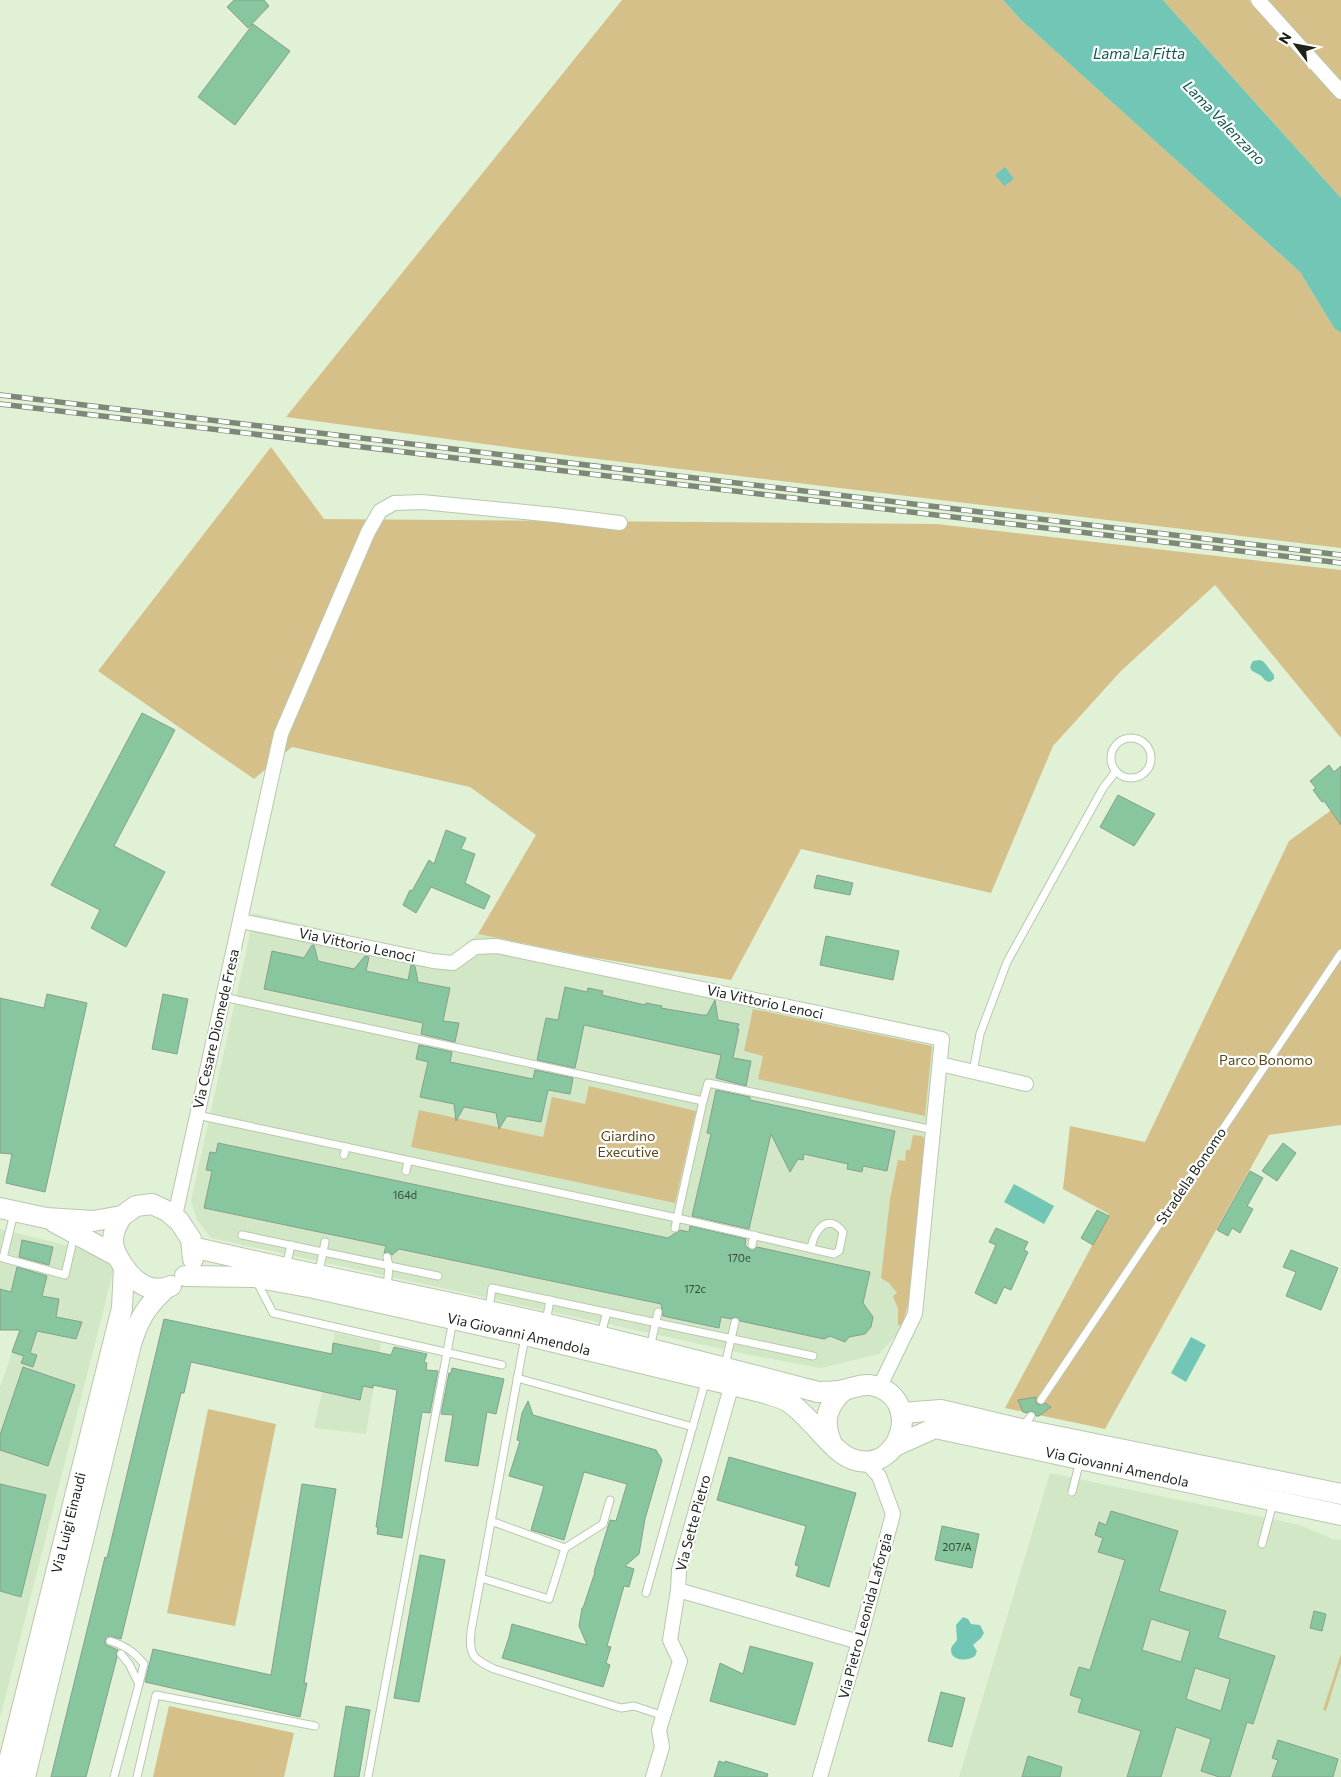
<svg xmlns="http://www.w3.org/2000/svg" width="1341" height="1777" font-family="Commissioner,sans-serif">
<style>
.built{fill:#d2e7c5}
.green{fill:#d6c08a}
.water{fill:#72c6b5}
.building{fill:#87c69e;stroke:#85a08e;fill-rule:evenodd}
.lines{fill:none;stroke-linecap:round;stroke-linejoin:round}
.service-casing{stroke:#b8c8ae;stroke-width:9}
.minor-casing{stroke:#b8c8ae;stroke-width:16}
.secondary-casing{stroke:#b8c8ae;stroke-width:22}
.service{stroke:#fff;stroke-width:7}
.minor{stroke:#fff;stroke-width:14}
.secondary{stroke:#fff;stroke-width:20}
.rail-casing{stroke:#7d8876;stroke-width:5.5}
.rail{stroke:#fff;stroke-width:4;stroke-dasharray:11;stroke-linecap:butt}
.labels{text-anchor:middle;stroke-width:4.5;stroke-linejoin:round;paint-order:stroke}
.number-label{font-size:11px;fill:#384c3a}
.street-label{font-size:14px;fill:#1d2319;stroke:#fff}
.park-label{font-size:14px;fill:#5a4717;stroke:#fff}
.water-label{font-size:15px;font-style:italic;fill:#12594d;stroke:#fff}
</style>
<rect width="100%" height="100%" fill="#e0f1d6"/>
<g class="built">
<path d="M253 913 448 958 478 934 590 957 935 1047 912 1300 904 1327 879 1354 821 1368 760 1357 211 1238 197 1220 191 1201 248 943Z"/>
<path d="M0 1229 86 1250 103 1260 111 1263 114 1268 0 1718V1387L27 1310 0 1304Z"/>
<path d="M335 1333 381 1343 366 1434 314 1428Z"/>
<path d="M1050 1473 1300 1525 1333 1539 1341 1540V1777H959Z"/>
</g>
<g class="green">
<path d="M622 0H1003L1021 20 1300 272 1334 328 1341 333V548L572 456 286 417Z"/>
<path d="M1163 0H1249L1341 100V198Z"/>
<path d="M1263 0H1341V85Z"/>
<path d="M271 447 324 519 937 524 1341 570V738L1215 585 1121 671 1053 746 991 893 801 849 731 980 590 957 478 934 536 835 470 787 292 747 254 779 98 671Z"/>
<path d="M1341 803V1125L1269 1135 1105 1429 1005 1408 1109 1214 1063 1189 1070 1126 1145 1142 1289 841Z"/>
<path d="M753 1009 932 1046 925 1116 758 1079 763 1056 744 1051Z"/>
<path d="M589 1086 696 1111 675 1203 411 1147 419 1110 543 1137 552 1097 585 1104Z"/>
<path d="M913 1135 922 1136 925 1140 909 1301 902 1326 898 1325V1309L893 1296 897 1293 889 1283 881 1278 890 1199 898 1160 905 1161 906 1150H910Z"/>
<path d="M208 1409 276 1424 235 1626 167 1613Z"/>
<path d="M1341 1654V1663L1326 1711 1323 1710Z"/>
<path d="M169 1706 294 1733 284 1777H153Z"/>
</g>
<g class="water">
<path d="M1003 0H1163L1341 198V333L1334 328 1300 272 1021 20Z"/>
<path d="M1005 167 1014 179 1004 186 995 175Z"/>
<path d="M1260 660 1264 662 1274 675V679L1270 682C1264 681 1264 678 1260 675 1252 671 1247 670 1253 661Z"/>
<path d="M1014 1184 1054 1206 1044 1224 1004 1202Z"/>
<path d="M1191 1337 1206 1345 1186 1382 1171 1373Z"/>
<path d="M963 1617 968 1619 971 1624 980 1625 984 1633 981 1638 973 1645 977 1651 975 1656C969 1661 951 1662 951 1650 951 1646 955 1643 957 1640L956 1625Z"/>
</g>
<g class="building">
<path d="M234 0H264L269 6 248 28 227 7Z"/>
<path d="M253 24 290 51 235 125 198 97Z"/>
<path d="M142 713 175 730 114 846 165 872 126 947 91 928 100 910 51 885Z"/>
<path d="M1329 765 1334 772 1341 766V825L1324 801 1322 802 1313 790 1316 788 1310 781Z"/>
<path d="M1118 795 1155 814 1134 846 1100 827Z"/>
<path d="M446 830 466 838 461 849 475 854 465 883 490 896 484 909 431 887 416 913 403 905 410 890 412 891 429 860 434 864Z"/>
<path d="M817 875 853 883 850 895 814 888Z"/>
<path d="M826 936 899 951 893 980 820 965Z"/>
<path d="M312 945H314L318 961 354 969 365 956 369 957 366 971 408 980 411 965 415 966 418 982 450 988 443 1021 459 1023 455 1042 421 1034 423 1023 264 989 272 951 304 958Z"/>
<path d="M565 987 587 992 588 988 603 991 602 995 645 1005 646 1003 662 1006 661 1008 702 1015H707L715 1000 718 1020 739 1024 737 1029H739L733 1058 751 1061 746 1086 716 1078 721 1055 584 1025 575 1068 537 1060 546 1018 558 1020Z"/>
<path d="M47 994 87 1003 45 1192 6 1183 12 1154 0 1153V998L44 1008Z"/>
<path d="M163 994 188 999 177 1054 152 1049Z"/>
<path d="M419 1045 452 1052 450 1062 533 1079 535 1070 573 1078 570 1094 548 1090 541 1122 507 1116 499 1129 496 1113 464 1107 456 1121 454 1104 420 1097 428 1062 416 1059Z"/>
<path d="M716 1090 750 1097V1100L895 1131 887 1171 863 1166 862 1172 847 1169 848 1164 804 1154 803 1160 798 1159 790 1172 771 1134 749 1229 692 1216 711 1134 707 1133Z"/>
<path d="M218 1143 668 1238 680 1230 689 1232 690 1226 746 1239 745 1245 750 1250H754L757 1247 870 1272 863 1303 873 1317 871 1327 865 1334 849 1337 845 1342 830 1336 824 1339 740 1321 736 1317 731 1319 721 1317 719 1328 663 1316 661 1304 399 1249 392 1255 389 1252 384 1253 386 1246 204 1208 212 1171 206 1170 210 1152 216 1153Z"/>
<path d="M1283 1143 1296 1153 1277 1181 1262 1171Z"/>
<path d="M1250 1171 1263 1178 1247 1206 1253 1209 1240 1233 1232 1228 1228 1236 1217 1230Z"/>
<path d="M1097 1210 1109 1216 1093 1245 1081 1238Z"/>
<path d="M996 1228 1028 1242 1024 1250 1028 1252 1011 1290 1004 1287 996 1304 975 1293 996 1245 989 1242Z"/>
<path d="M22 1240 53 1247 49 1265 19 1257Z"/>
<path d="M1291 1250 1338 1268 1321 1310 1286 1296 1296 1272 1283 1267Z"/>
<path d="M17 1267 47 1276 42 1296 59 1299 56 1317 82 1322 76 1339 37 1331 30 1353 37 1355 33 1367 21 1363 24 1356 12 1352 20 1330H0V1289L11 1292Z"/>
<path d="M164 1319 332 1354 333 1343 391 1355 394 1347 427 1354 424 1362 427 1363 426 1370 438 1371 430 1413 422 1412 402 1538 377 1534 378 1527H376L397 1390 373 1385V1388L363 1386 360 1400 191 1362 184 1393H181L121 1639 109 1636 105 1640 106 1645 118 1650 116 1653 117 1657 86 1777H51L105 1557 107 1558Z"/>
<path d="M23 1367 75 1385 48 1466 0 1450V1435Z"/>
<path d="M452 1368 504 1379 496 1414 487 1412 478 1466 445 1461 453 1415 441 1414 449 1373H451Z"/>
<path d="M1036 1397V1402L1038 1405 1045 1403 1051 1407 1039 1416H1036L1032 1411 1026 1413 1023 1412 1018 1400Z"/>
<path d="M528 1401 533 1415 656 1450 662 1460 645 1519 639 1554 625 1566 634 1569 629 1587 624 1586 607 1646 611 1647 606 1663 610 1665 603 1687 502 1658 509 1637 512 1624 587 1645 579 1626 582 1608H583L595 1572H594L610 1520 616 1521 627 1484 584 1472 564 1540 531 1530 544 1486 509 1476 520 1441 517 1440 522 1413Z"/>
<path d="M729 1457 856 1493 829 1587 796 1576 799 1566 795 1565 806 1526 717 1500Z"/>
<path d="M0 1484 46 1495 21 1597 0 1591Z"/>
<path d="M302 1484 336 1489 304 1683H307L300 1717 145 1682 153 1649 271 1675Z"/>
<path d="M1111 1511 1178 1531 1159 1591 1226 1611 1218 1638 1275 1656 1253 1724 1247 1722 1230 1777H1219L1201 1771 1211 1739 1176 1727 1161 1777H1127L1141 1731 1078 1712 1082 1699 1070 1695 1079 1667 1090 1670 1125 1560 1098 1552 1103 1538 1095 1535 1099 1522 1106 1525ZM1151 1619 1190 1631 1181 1662 1142 1650ZM1195 1668 1230 1679 1221 1711 1186 1699Z"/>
<path d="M942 1526 979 1534 972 1568 935 1560Z"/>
<path d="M420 1555 445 1560 419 1702 394 1698Z"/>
<path d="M1314 1611 1326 1614 1322 1631 1310 1628Z"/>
<path d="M750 1646 813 1663 795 1725 710 1701 720 1663 743 1674Z"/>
<path d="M941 1692 965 1698 952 1747 928 1741Z"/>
<path d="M346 1706 370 1710 359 1777H334Z"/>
<path d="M1278 1740 1338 1759 1333 1777H1272L1278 1760 1272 1758Z"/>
<path d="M1028 1756 1062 1767 1060 1777H1022Z"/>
<path d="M719 1761 725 1763V1761L768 1774 767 1777H714Z"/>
</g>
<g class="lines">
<defs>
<g id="service">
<circle cx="1131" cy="758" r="20"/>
<path d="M223 997 703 1101 708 1083 934 1130"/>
<path d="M973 1072 980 1034 1007 962 1103 788 1116 771"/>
<path d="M197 1115 677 1218 703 1101"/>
<path d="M344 1155 346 1147"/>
<path d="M406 1171 408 1161"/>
<path d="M14 1213 3 1258 65 1275 74 1236"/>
<path d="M675 1228 677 1218 834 1254 839 1251 843 1232C827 1211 814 1232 811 1248"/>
<path d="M242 1235 438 1276"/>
<path d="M752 1245 754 1235"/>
<path d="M286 1267 291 1245"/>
<path d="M319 1272 325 1242"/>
<path d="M256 1280 273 1313 502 1365"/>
<path d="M387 1289 389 1266 387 1257"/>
<path d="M489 1309 492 1288 813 1356"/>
<path d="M546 1322 550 1300"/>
<path d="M601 1334 607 1312"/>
<path d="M525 1337 471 1631C469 1656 472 1658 494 1669L621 1708 634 1706 664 1716"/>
<path d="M650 1348 658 1312"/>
<path d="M725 1365 735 1322"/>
<path d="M517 1378 693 1427"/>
<path d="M1041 1400 1341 953"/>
<path d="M1023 1426 1031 1416"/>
<path d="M1072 1492 1080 1461"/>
<path d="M491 1521 565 1548"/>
<path d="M1262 1544 1273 1503"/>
<path d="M481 1578 549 1599 565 1548 603 1524 610 1500"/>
<path d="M646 1593 706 1379"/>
<path d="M110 1641C126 1646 134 1652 144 1664L139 1684"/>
<path d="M114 1777 139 1684 129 1664 121 1654"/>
<path d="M137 1777 156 1695 315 1726"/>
<path d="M368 1777 453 1320"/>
</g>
<g id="minor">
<path d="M1258 0 1341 92"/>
<path d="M241 921 433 961 453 963 475 947 497 946 942 1039 915 1314 879 1388"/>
<path d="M940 1064 1026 1084"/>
<path d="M175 1216 281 734 368 532 380 511 394 503 422 502 555 515 620 523"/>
<path d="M678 1590 859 1642"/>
<path d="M653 1777 662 1747 659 1730 680 1661 670 1640 678 1590 679 1570 732 1384"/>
<path d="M820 1777 859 1642 893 1514 879 1476 865 1461"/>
</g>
<g id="secondary">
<path d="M0 1208 46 1218 93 1221 122 1216 136 1206 152 1204 167 1211 179 1221 191 1239 193 1259"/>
<path d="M122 1216C117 1224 113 1231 113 1242 113 1250 118 1257 122 1264 133 1281 150 1295 171 1286"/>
<path d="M54 1222 117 1256"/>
<path id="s1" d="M185 1276 254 1277 314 1288 525 1335 761 1392C770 1395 782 1397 790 1403 810 1416 832 1452 852 1459 902 1477 925 1394 870 1385 860 1384 853 1388 844 1390 836 1392 826 1392 818 1392 726 1368 635 1344 543 1323 426 1297 308 1274 192 1247"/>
<path d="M901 1413 941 1410 1021 1429 1341 1494"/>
<path d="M832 1444C822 1421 826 1407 844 1390"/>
<path id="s2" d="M895 1446 935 1428 1341 1515"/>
<path id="s3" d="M5 1777 122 1308 124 1267"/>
<path d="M25 1777 131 1344C139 1318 146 1307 166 1288"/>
</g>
</defs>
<use href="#service" class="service-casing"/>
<use href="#minor" class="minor-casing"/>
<use href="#secondary" class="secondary-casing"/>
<use href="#service" class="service"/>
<use href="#minor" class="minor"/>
<use href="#secondary" class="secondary"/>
<defs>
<g id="rail">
<path d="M0 395 1341 555"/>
<path d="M0 404 1341 563"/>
</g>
</defs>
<use href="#rail" class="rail-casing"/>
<use href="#rail" class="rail"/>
</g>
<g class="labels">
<g class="number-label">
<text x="405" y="1199">164d</text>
<text x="739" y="1262">170e</text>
<text x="695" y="1293">172c</text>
<text x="957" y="1551">207/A</text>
</g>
<g class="street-label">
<text transform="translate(357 945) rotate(12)" y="5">Via Vittorio Lenoci</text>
<text transform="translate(765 1002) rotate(12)" y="5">Via Vittorio Lenoci</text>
<text transform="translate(216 1029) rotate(-77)" y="5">Via Cesare Diomede Fresa</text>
<text transform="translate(1191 1176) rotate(-56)" y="5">Stradella Bonomo</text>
<text dy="5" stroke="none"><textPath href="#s1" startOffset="340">Via Giovanni Amendola</textPath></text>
<text dy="5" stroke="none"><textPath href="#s2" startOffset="230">Via Giovanni Amendola</textPath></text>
<text dy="5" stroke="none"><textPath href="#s3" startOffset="262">Via Luigi Einaudi</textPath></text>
<text transform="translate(693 1523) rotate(-75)" y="5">Via Sette Pietro</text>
<text transform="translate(865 1616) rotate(-75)" y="5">Via Pietro Leonida Laforgia</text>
</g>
<g class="park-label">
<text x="1266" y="1065">Parco Bonomo</text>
<text x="628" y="1141">Giardino<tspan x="628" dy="16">Executive</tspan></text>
</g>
<g class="water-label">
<text x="1139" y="59">Lama La Fitta</text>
<text transform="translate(1224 123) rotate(46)" y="5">Lama Valenzano</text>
</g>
</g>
<g transform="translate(1296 45) rotate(302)" stroke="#ffffff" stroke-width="4" paint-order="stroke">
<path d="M0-4L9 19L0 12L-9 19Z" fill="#1d2319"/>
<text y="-8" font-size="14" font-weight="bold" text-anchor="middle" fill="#1d2319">N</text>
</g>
</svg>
